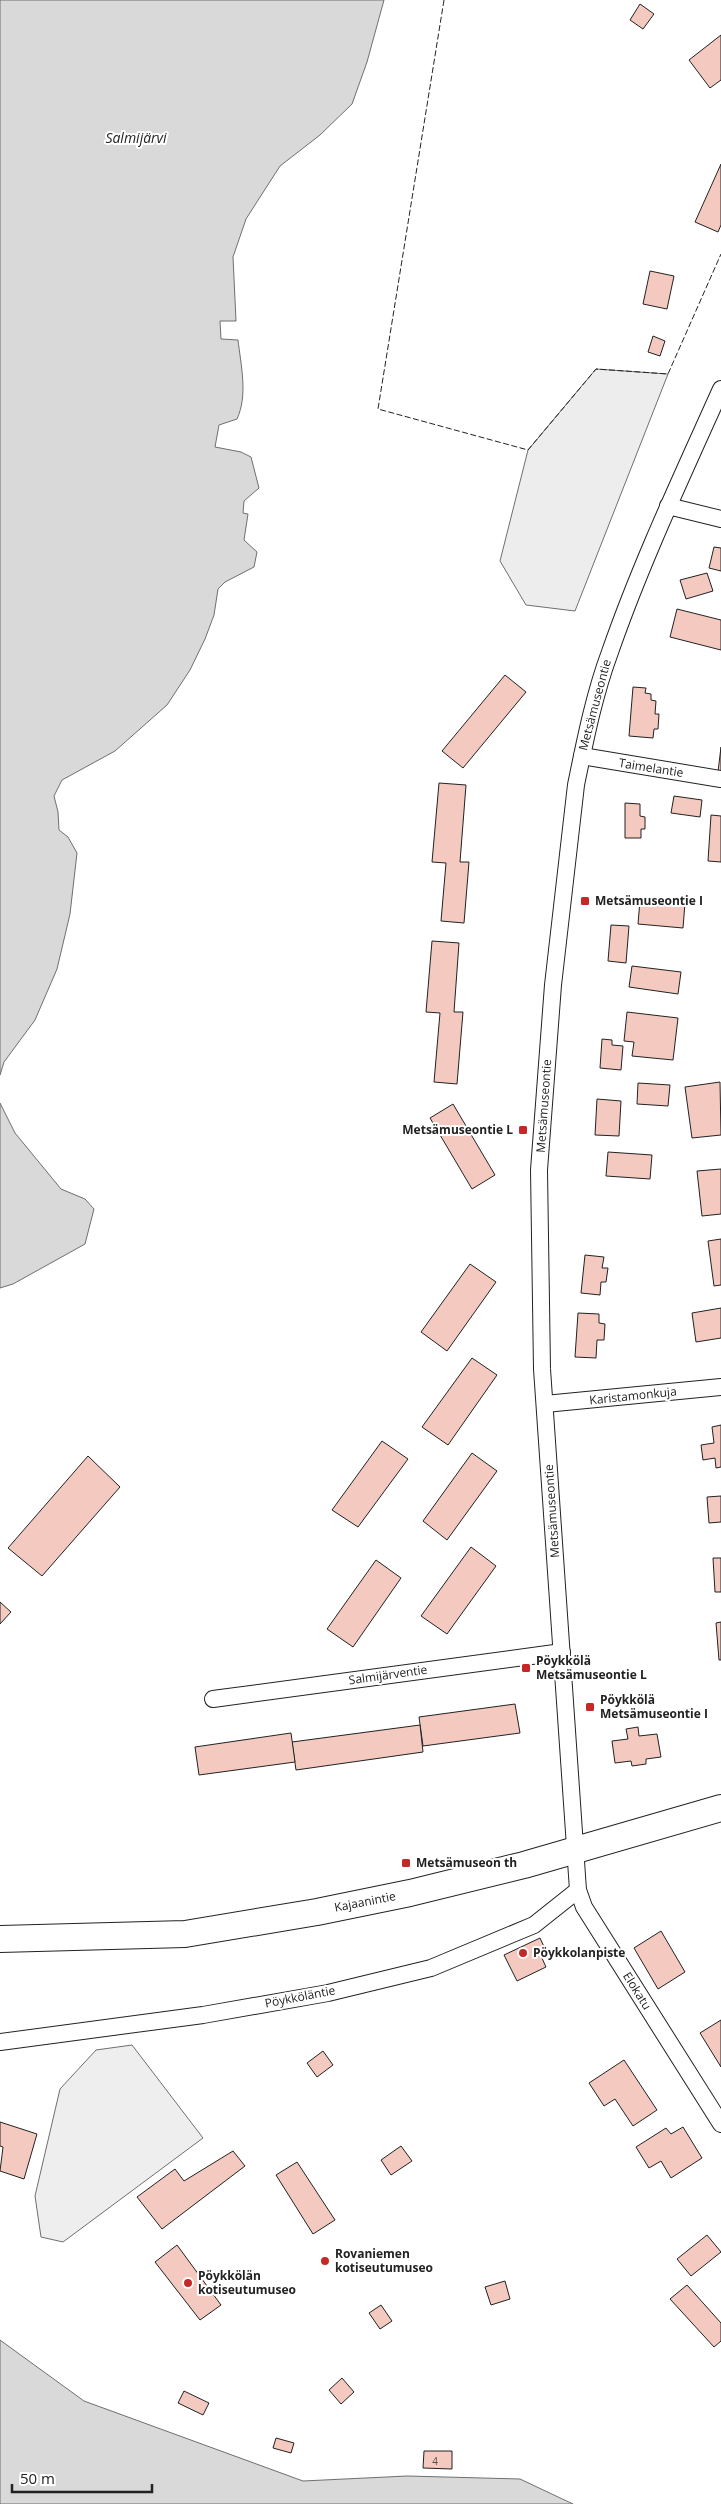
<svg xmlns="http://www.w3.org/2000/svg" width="721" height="2504" font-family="'Open Sans',sans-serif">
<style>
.green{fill:#eee;stroke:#6f6f6f}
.parking{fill:#ededed;stroke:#6f6f6f}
.water{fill:#d9d9d9;stroke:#6f6f6f}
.building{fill:#f3c9c0;stroke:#222}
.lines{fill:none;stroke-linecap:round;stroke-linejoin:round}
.minor-casing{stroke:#222;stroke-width:18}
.primary-casing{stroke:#222;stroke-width:28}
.minor{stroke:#fff;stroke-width:16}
.primary{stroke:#fff;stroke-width:26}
.fence{stroke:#222;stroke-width:1;stroke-dasharray:6 2.5;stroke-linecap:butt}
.poi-dot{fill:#c62828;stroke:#fff;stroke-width:2}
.labels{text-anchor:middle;stroke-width:4;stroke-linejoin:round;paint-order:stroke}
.number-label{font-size:10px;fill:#564c4a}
.street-label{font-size:12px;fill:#222;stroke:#fff}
.poi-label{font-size:12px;font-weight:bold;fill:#222;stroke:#fff;text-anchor:start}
.water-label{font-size:14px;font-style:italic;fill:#222;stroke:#fff}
</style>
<rect width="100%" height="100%" fill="#fff"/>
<path class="green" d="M132 2045 203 2138 63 2242 41 2237 35 2196 60 2089 96 2050Z"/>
<path class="parking" d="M596 369 668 374 575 611 526 605 500 561 528 450Z"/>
<g class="water">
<path d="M0 0H384L367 62 352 104 320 135 280 166 246 219 233 257 236 321H220L221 339 238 340C241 366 248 395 237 419L219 425 215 447 241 452 251 457 259 488 244 501 243 513 248 514 244 540 257 552 254 567 225 582 218 589 214 615 205 639 190 670 167 705 115 751 62 780 54 796 58 812 59 830 68 837 77 853 70 914 57 969 35 1020 4 1062 0 1075Z"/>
<path d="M0 1103 15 1133 61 1189 85 1199 94 1209 85 1244 13 1284 0 1288Z"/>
<path d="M0 2340 84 2401 303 2481 407 2476 520 2479 573 2504H0Z"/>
</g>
<g class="building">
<path d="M640 4 654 14 643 29 630 20Z"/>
<path d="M721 35V80L710 88 689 60Z"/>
<path d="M721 164V225L718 232 695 222Z"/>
<path d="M650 271 674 276 667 309 643 304Z"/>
<path d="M653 336 665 341 660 356 648 352Z"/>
<path d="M714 547 721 548V571L709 568Z"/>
<path d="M707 573 713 591 686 599 680 580Z"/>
<path d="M677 609 721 620V650L670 637Z"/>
<path d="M505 675 526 692 463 768 442 751Z"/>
<path d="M633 687 646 688 645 693 651 694V700L656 701 655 714H659L658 729H654L653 738 629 736Z"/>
<path d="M721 747V772H718Z"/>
<path d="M439 783 466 785 460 862H469L464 923 441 921 446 863 432 862Z"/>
<path d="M674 796 702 800 700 817 671 813Z"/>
<path d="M625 803 640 804V816L645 817V829H641V838H625Z"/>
<path d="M711 815 721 816V862L708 861Z"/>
<path d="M640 900 685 903 683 928 638 924Z"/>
<path d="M611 925 629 926 626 963 608 961Z"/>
<path d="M432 941 459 943 454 1012H463L457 1084 434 1082 440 1013 426 1012Z"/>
<path d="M632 966 681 972 678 994 629 987Z"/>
<path d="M627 1012 678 1018 673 1060 632 1056 634 1042 624 1041Z"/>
<path d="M602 1039 612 1040V1045L623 1046 621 1070 600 1068Z"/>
<path d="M720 1082 721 1135 692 1138 685 1087Z"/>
<path d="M638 1083 670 1085 668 1106 637 1104Z"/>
<path d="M597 1099 621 1101 619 1136 595 1135Z"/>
<path d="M453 1104 495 1175 472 1189 430 1118Z"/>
<path d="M608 1152 652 1155 650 1179 606 1176Z"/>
<path d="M721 1169V1214L702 1216 697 1171Z"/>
<path d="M721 1239V1285L714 1286 708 1241Z"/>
<path d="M585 1255 604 1257 602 1268H608L606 1282H601L600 1295 581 1293Z"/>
<path d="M470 1264 496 1282 447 1351 421 1332Z"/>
<path d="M721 1308V1338L696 1342 692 1313Z"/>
<path d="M578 1313 599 1314V1323L605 1324 604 1340H597L596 1358 575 1357Z"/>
<path d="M472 1358 497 1375 448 1445 422 1427Z"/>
<path d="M721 1425V1467L716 1468 715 1458 703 1460 701 1445 714 1443 712 1427Z"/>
<path d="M382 1441 408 1459 358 1527 332 1510Z"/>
<path d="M472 1453 497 1471 447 1540 423 1521Z"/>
<path d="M88 1456 120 1487 42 1576 8 1548Z"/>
<path d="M721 1496V1522L709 1523 707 1497Z"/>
<path d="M471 1547 496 1566 447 1634 421 1616Z"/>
<path d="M713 1558H721V1592H715Z"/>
<path d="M376 1560 401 1578 353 1647 327 1629Z"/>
<path d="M0 1602 11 1612 0 1624Z"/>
<path d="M721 1622V1660H719L716 1623Z"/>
<path d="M515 1704 520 1733 423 1746 419 1717Z"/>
<path d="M420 1725 423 1752 296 1770 292 1742Z"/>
<path d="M638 1727 639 1736 657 1734 661 1757 646 1759V1764L632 1766 631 1761 615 1763 612 1741 628 1739 626 1729Z"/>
<path d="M291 1733 295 1762 199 1775 195 1747Z"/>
<path d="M661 1931 685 1972 658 1989 634 1948Z"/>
<path d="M540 1938 547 1953 541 1956 546 1967 517 1981 504 1955Z"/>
<path d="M721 2020V2067L700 2033Z"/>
<path d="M323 2051 333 2065 317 2077 307 2063Z"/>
<path d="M624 2060 657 2110 633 2126 615 2099 604 2106 589 2083Z"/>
<path d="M0 2122 37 2134 24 2179 0 2171 3 2147 0 2146Z"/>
<path d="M683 2127 702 2158 671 2178 661 2161 649 2168 636 2147 666 2128 671 2134Z"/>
<path d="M401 2146 412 2161 391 2175 381 2160Z"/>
<path d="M233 2151 245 2166 162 2229 137 2197 175 2169 184 2181Z"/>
<path d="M297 2162 335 2220 313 2234 276 2175Z"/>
<path d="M707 2235 721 2252 691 2276 677 2259Z"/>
<path d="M177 2245 221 2305 200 2320 155 2262Z"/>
<path d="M505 2281 510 2299 491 2305 485 2287Z"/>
<path d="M687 2285 721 2323V2341L714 2347 670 2299Z"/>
<path d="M381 2305 392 2321 380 2329 369 2313Z"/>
<path d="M342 2378 354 2392 341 2404 329 2390Z"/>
<path d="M184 2391 209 2403 203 2415 178 2403Z"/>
<path d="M276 2438 294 2443 291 2453 273 2448Z"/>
<path d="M424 2451H452V2469L423 2468Z"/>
</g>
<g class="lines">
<defs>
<g id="minor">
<path d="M721 389C682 476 641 563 610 652 594 695 585 741 576 785L553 985 539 1170 542 1369 578 1890 584 1907 721 2124"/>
<path d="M668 506 721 519"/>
<path d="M582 756 721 779"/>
<path d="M545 1404 721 1387"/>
<path d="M213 1699 562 1652"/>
<path d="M0 2042 203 2015 328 1993 431 1968 534 1925 578 1890"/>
</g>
<path id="primary" d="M0 1939 185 1934 317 1912 410 1893 524 1865 721 1808"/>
</defs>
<use href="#minor" class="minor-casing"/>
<use href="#primary" class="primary-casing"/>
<use href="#minor" class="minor"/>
<use href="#primary" class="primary"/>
<path class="fence" d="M444 0 378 409 528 450 596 369 668 374 721 254"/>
</g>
<g class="poi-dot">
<rect x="580" y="896" width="10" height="10" rx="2.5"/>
<rect x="518" y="1125" width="10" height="10" rx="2.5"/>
<rect x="521" y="1663" width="10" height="10" rx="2.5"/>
<rect x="585" y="1702" width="10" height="10" rx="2.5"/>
<rect x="401" y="1858" width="10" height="10" rx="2.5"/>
<circle cx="523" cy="1953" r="5"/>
<circle cx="325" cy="2261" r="5"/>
<circle cx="188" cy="2283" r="5"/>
</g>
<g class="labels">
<g class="number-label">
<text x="435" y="2465">4</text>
</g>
<g class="street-label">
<text transform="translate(595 705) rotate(-75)" y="4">Metsämuseontie</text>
<text transform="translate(651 768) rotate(9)" y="4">Taimelantie</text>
<text transform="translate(544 1106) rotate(-86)" y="4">Metsämuseontie</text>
<text transform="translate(633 1396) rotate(-6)" y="4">Karistamonkuja</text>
<text transform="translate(552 1511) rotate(-94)" y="4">Metsämuseontie</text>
<text transform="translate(388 1675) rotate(-8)" y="4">Salmijärventie</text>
<text transform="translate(365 1902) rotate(-11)" y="4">Kajaanintie</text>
<text transform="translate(637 1991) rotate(58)" y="4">Elokatu</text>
<text transform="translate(300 1997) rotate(-11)" y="4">Pöykköläntie</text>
</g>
<g class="poi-label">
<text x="595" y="905">Metsämuseontie I</text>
<text x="513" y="1134" text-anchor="end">Metsämuseontie L</text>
<text x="536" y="1665">Pöykkölä<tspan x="536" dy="14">Metsämuseontie L</tspan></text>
<text x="600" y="1704">Pöykkölä<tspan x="600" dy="14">Metsämuseontie I</tspan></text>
<text x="416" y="1867">Metsämuseon th</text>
<text x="533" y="1957">Pöykkolanpiste</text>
<text x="335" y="2258">Rovaniemen<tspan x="335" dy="14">kotiseutumuseo</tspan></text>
<text x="198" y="2280">Pöykkölän<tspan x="198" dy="14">kotiseutumuseo</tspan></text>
</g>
<g class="water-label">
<text x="136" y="143">Salmijärvi</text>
</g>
</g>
<path d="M12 2484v8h140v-8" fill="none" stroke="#222222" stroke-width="2.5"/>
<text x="20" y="2484" font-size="15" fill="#222222" stroke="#ffffff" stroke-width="4" paint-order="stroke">50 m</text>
</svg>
